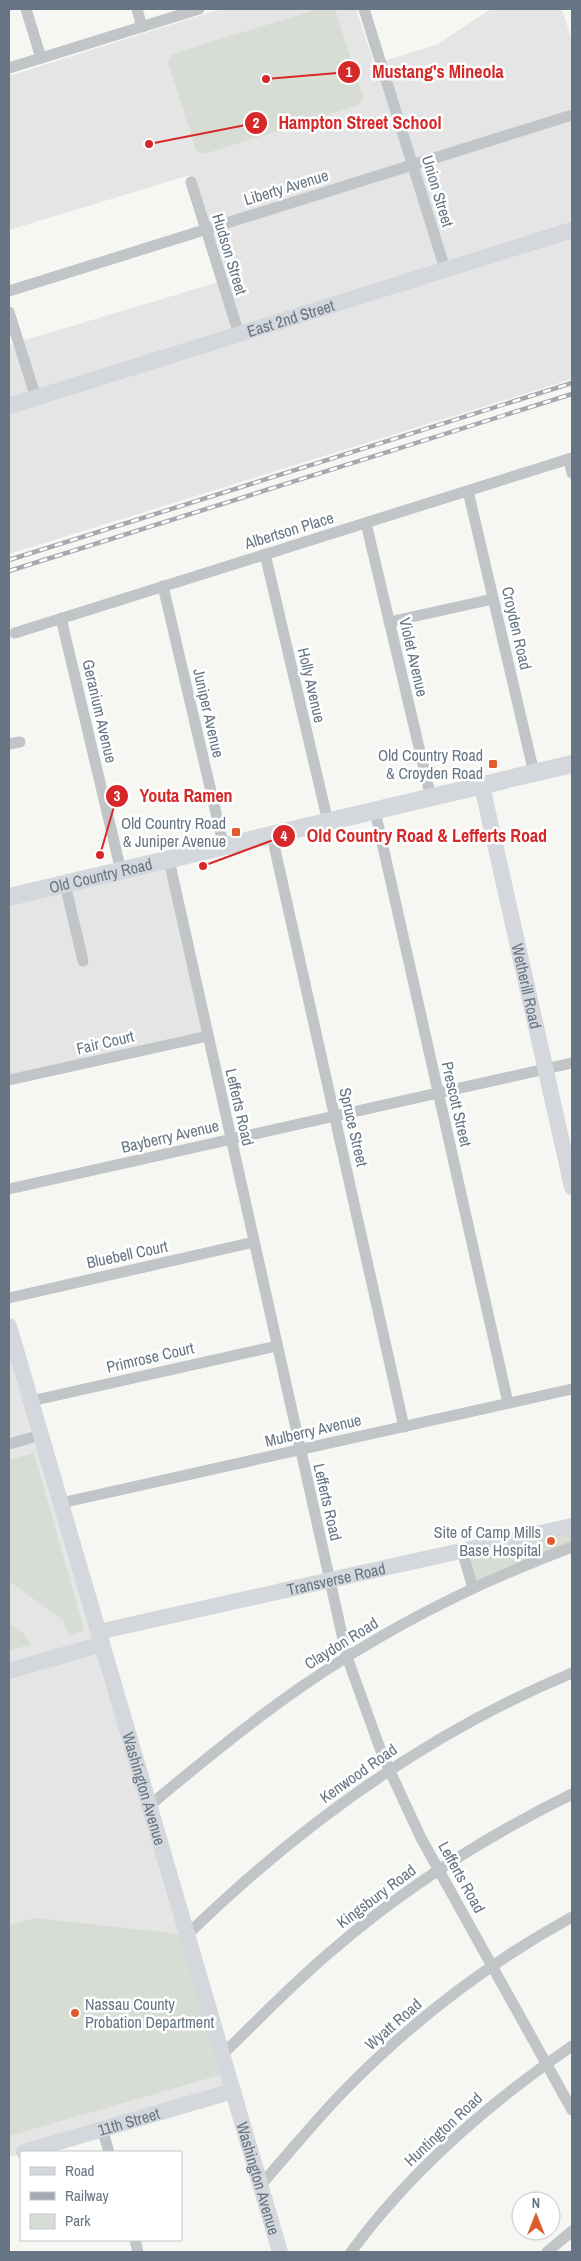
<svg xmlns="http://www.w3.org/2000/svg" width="581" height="2261" font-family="'Archivo Narrow',sans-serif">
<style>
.built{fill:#e4e5e4}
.green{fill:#d7ddd4}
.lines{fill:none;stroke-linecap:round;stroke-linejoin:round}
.street{stroke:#c1c5c8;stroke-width:11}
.secondary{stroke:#d4d8dc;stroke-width:16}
.primary{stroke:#d4d8dc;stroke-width:18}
.rail-casing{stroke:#a4a9af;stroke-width:4.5}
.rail{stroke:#fff;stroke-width:2.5;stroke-dasharray:8;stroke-linecap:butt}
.poi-dot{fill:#dd5b2c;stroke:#fff;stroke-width:2}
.labels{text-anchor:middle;stroke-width:5;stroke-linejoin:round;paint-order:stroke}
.street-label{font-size:16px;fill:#667583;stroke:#fff}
.poi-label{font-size:16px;fill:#667583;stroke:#fff;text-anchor:end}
.leader{fill:none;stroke:#d62828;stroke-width:2}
.callout-dot{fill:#d62828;stroke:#fff;stroke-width:2}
.mark-label{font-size:15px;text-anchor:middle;font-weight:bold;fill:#fff}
.callout-label{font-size:18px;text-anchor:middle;font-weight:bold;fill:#d62828;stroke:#fff;stroke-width:5;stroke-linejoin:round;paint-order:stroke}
</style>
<rect width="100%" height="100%" fill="#f6f6f3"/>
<g class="built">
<path d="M221 9H356L374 64 436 45 491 9H562L572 41V379L9 554V345L222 281 190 175 9 230V76Z"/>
<path d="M169 860 208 1036 9 1080V898Z"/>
<path d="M9 1326 233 2091 9 2157Z"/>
</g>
<g class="green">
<path d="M318 9 335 10 363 97 359 105 204 154 196 150 168 62 172 54Z"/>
<path d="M34 1453 84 1630 69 1636 63 1620 9 1581V1460Z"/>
<path d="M572 1526V1547L473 1588 462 1551Z"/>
<path d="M9 1623 21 1631 31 1644 9 1651Z"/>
<path d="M35 1918 180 1934 223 2074 9 2136V1925Z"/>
</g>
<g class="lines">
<g class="street">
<path d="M26 9 41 58"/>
<path d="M137 9 142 27"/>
<path d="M364 9 445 269"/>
<path d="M9 68 199 9"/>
<path d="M191 182 239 334"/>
<path d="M9 291 572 115"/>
<path d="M9 312 36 398"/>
<path d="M569 459 572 473"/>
<path d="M468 491 534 773"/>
<path d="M366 523 431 798"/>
<path d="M265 554 328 822"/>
<path d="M163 586 224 847"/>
<path d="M61 618 121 871"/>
<path d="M389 622 493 599"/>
<path d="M15 633 572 458"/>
<path d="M9 744 20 742"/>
<path d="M375 811 508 1403"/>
<path d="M272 836 404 1427"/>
<path d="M169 860 347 1657 382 1754 421 1838 572 2110"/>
<path d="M65 884 83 961"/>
<path d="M9 1080 208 1036"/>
<path d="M9 1189 572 1063"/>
<path d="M9 1298 254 1242"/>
<path d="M31 1401 277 1346"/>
<path d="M9 1444 41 1435"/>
<path d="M61 1503 572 1389"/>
<path d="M462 1551 473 1588"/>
<path d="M149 1806C199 1764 250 1722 304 1685 387 1628 478 1582 572 1547"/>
<path d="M187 1935C299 1826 427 1733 572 1673"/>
<path d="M222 2055C259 2019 295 1981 335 1948 407 1886 487 1836 572 1794"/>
<path d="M102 2129 109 2152"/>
<path d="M260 2186C288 2154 314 2122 343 2092 410 2023 488 1963 572 1917"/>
<path d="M135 2240 138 2252"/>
<path d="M351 2252C411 2170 489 2103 572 2046"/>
<path d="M547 2252 572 2231"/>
</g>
<g class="secondary">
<path id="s1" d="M9 406 572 230"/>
<path id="s2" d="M482 786 572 1187"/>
<path id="s3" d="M9 1326 280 2252"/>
<path id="s4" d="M98 1632 572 1526"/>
<path d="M9 1671 102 1644"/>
<path id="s5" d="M24 2152 233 2091"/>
</g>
<path class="primary" id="s6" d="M9 897 572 764"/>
<defs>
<g id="rail">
<path d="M9 560 572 383"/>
<path d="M9 571 572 394"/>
</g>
</defs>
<use href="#rail" class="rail-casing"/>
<use href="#rail" class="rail"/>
</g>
<g class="poi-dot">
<rect x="488" y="759" width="10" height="10" rx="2.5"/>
<rect x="231" y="827" width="10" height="10" rx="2.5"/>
<circle cx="551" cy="1541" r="5"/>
<circle cx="75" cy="2013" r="5"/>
</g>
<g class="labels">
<g class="street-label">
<text transform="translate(286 187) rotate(-17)" y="6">Liberty Avenue</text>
<text transform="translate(438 191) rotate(73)" y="6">Union Street</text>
<text transform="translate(230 254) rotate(73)" y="6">Hudson Street</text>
<text dy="6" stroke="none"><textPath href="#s1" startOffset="295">East 2nd Street</textPath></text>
<text transform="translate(289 530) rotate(-17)" y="6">Albertson Place</text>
<text transform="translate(517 628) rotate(77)" y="6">Croyden Road</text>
<text transform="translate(414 657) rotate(77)" y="6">Violet Avenue</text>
<text transform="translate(312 685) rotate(77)" y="6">Holly Avenue</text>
<text transform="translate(100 711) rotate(77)" y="6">Geranium Avenue</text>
<text transform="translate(209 713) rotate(77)" y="6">Juniper Avenue</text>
<text dy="6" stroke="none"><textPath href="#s6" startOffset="94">Old Country Road</textPath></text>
<text dy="6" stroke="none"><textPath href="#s2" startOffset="205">Wetherill Road</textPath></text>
<text transform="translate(105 1042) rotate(-13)" y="6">Fair Court</text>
<text transform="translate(457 1104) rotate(77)" y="6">Prescott Street</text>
<text transform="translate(240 1107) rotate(77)" y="6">Lefferts Road</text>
<text transform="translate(354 1127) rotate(77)" y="6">Spruce Street</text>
<text transform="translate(170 1136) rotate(-13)" y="6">Bayberry Avenue</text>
<text transform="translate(127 1254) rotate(-12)" y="6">Bluebell Court</text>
<text transform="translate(150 1357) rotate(-13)" y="6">Primrose Court</text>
<text transform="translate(313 1430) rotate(-13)" y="6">Mulberry Avenue</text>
<text transform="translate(328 1502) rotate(77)" y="6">Lefferts Road</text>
<text dy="6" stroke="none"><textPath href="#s4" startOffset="244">Transverse Road</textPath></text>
<text transform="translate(341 1643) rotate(-32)" y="6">Claydon Road</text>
<text transform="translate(358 1773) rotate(-35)" y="6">Kenwood Road</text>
<text dy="6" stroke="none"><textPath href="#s3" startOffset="482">Washington Avenue</textPath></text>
<text transform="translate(462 1877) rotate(61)" y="6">Lefferts Road</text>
<text transform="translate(376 1896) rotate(-37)" y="6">Kingsbury Road</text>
<text transform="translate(393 2024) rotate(-41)" y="6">Wyatt Road</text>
<text dy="6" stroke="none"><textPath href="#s5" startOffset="109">11th Street</textPath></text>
<text transform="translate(443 2129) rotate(-43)" y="6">Huntington Road</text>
<text dy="6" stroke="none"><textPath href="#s3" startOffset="888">Washington Avenue</textPath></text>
</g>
<g class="poi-label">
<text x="483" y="761">Old Country Road<tspan x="483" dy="18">&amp; Croyden Road</tspan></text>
<text x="226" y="829">Old Country Road<tspan x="226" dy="18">&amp; Juniper Avenue</tspan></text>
<text x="541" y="1538">Site of Camp Mills<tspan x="541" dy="18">Base Hospital</tspan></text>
<text x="85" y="2010" text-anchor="start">Nassau County<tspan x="85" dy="18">Probation Department</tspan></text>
</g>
</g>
<path class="leader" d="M266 79L349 72M149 144L256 123M100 855L117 796M203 866L284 836"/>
<g class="callout-dot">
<circle cx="266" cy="79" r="5"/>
<circle cx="149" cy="144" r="5"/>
<circle cx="100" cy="855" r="5"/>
<circle cx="203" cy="866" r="5"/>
<circle cx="349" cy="72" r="12"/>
<circle cx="256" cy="123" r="12"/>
<circle cx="117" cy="796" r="12"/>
<circle cx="284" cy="836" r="12"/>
</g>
<g class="mark-label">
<text x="349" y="77">1</text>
<text x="256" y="128">2</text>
<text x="117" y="801">3</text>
<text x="284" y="841">4</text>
</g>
<g class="callout-label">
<text x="438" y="78">Mustang's Mineola</text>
<text x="360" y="129">Hampton Street School</text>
<text x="186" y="802">Youta Ramen</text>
<text x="427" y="842">Old Country Road &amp; Lefferts Road</text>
</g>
<rect width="581" height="2261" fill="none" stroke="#667583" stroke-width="20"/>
<rect x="20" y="2151" width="162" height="90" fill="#ffffff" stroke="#c2c8cd"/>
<rect x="30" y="2167" width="25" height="8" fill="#d4d8dc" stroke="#c2c8cd"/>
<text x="65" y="2176" font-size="15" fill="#667583">Road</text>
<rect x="30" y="2192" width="25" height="8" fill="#a4a9af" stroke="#c2c8cd"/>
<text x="65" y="2201" font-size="15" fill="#667583">Railway</text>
<rect x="30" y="2214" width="25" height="15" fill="#d7ddd4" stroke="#c2c8cd"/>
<text x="65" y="2226" font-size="15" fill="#667583">Park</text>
<g transform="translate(536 2216)"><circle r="24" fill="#ffffff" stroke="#c2c8cd"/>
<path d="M0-4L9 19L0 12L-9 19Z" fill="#dd5b2c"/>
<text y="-8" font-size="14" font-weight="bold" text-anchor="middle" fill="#667583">N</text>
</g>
</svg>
